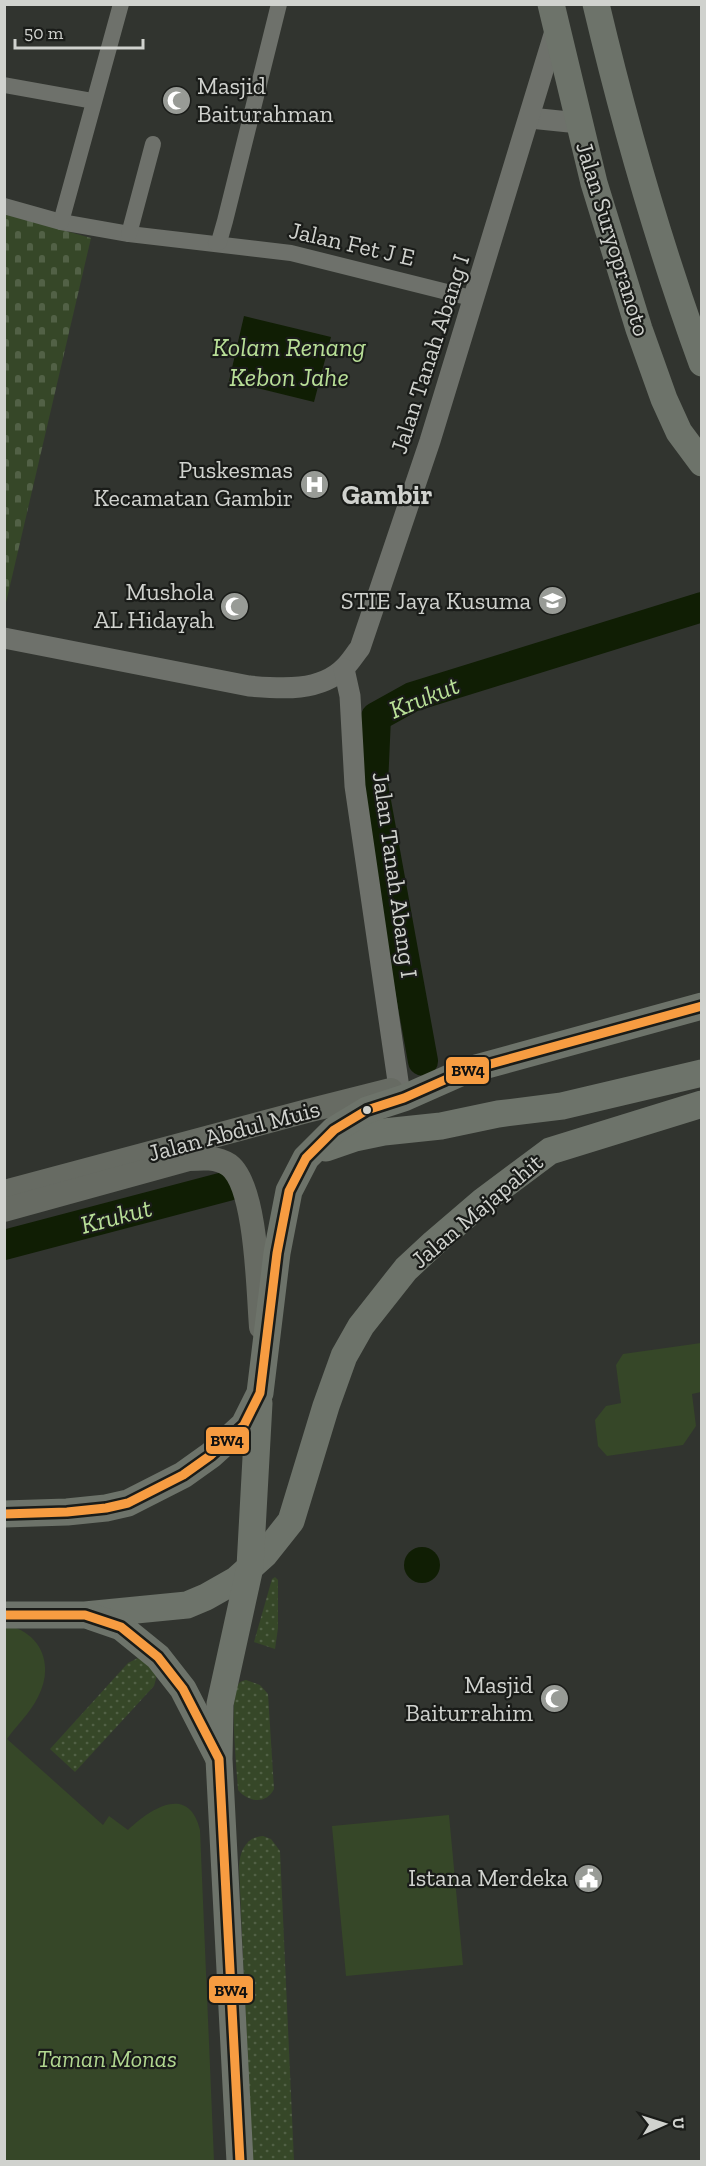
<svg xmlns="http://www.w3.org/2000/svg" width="706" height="2166" font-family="'Zilla Slab',serif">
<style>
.grass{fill:url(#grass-dots)}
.cemetery{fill:url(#cemetery-stones)}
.green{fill:#364728}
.water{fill:#101e04}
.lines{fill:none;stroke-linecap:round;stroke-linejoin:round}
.river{stroke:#101e04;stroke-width:30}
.minor{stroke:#6e716b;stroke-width:16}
.tertiary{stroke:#6e716b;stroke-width:21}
.secondary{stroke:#676b63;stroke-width:24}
.primary{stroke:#6d736a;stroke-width:27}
.bus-1-casing{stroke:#1a1c19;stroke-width:14}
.bus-1{stroke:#f79c41;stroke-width:9}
.bus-dot{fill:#d0d2ce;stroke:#1a1c19;stroke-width:2}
.labels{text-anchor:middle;stroke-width:4.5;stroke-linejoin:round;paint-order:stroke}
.poi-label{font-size:24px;fill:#d0d2ce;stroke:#1a1c19;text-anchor:end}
.street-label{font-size:24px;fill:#d0d2ce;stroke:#1a1c19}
.park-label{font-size:24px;font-style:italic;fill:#b1d790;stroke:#1a1c19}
.water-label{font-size:26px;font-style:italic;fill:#b8df97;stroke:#1a1c19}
.quarter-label{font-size:27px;font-weight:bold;fill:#d0d2ce;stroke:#1a1c19}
.line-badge{stroke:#1a1c19;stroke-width:2}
.pale-badge-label{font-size:16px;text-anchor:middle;font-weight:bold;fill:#111}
</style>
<defs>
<pattern id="grass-dots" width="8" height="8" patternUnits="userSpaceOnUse" patternTransform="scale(1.5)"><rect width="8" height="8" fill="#364728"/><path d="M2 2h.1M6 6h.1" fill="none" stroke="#526146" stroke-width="1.8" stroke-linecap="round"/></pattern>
<pattern id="cemetery-stones" width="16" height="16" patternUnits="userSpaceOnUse" patternTransform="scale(1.5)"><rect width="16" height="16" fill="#364728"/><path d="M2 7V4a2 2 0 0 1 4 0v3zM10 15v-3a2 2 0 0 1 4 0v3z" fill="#526146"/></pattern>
</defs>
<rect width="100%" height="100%" fill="#31342f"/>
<g class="grass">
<path d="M275 1577 278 1580V1628L275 1649 254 1642 272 1579Z"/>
<path d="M138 1658 144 1659 157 1675 154 1686 75 1772 50 1749 128 1663Z"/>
<path d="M246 1680 260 1685 268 1694 274 1789C266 1805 248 1802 238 1790 237 1771 229 1698 238 1685 240 1681 242 1681 246 1680Z"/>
<path d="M263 1836 271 1839 280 1851 294 2161H252L239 1866C240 1851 246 1837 263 1836Z"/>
</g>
<path class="cemetery" d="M5 214 91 238 5 607Z"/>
<g class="green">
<path d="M701 1343V1392L692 1394 696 1426 683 1445 607 1456 598 1446 595 1420 606 1406 621 1403 616 1365 623 1354Z"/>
<path d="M4 1624C41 1632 55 1664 38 1697 31 1712 16 1726 7 1739L103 1825 109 1816 128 1830C151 1808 189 1784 200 1830L214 2161H5Z"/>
<path d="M449 1815 463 1965 346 1976 332 1826Z"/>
</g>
<g class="water">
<path d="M244 316 331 337 314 402 229 381Z"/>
<circle cx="422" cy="1565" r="18"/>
</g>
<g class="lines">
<g class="river">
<path d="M423 1061 373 785 376 717 412 697 702 607"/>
<path d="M4 1245 228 1186"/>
</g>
<g class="minor">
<path d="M4 85 93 101"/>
<path d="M4 206 61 222 129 234 291 253 475 299"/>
<path d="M61 222 121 4"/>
<path d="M129 234 153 144"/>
<path d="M216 243 219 242 225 221 279 4"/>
</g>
<g class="tertiary">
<path d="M530 118 579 123"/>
<path d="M4 638 249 686C281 689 321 692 345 667 351 661 355 654 360 648L430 441 556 28"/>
<path d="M344 669 350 696 355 786 399 1088"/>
</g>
<g class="secondary">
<path d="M4 1192 307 1111 391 1090"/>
<path d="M4 1210 189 1159C203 1158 217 1157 229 1165 257 1186 258 1291 261 1327"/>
</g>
<g class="primary">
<path d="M551 4 594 183 639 329 664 399 679 432 702 463"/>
<path d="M596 4C625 126 659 245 702 363"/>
<path d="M326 1148 355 1138 384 1132 441 1126 498 1114 562 1106 702 1073"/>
<path d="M4 1514 67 1512 106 1508 128 1503 183 1475 211 1455 244 1425 260 1393 277 1253 289 1191 306 1158 334 1130 367 1110 404 1098 465 1071 702 1006"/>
<path d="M4 1615H85L187 1605 206 1597 236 1580 264 1555 291 1521 326 1406 344 1356 361 1326 406 1269 434 1243 483 1201 550 1151 702 1104"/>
<path d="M92 1617 121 1627 158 1657 183 1689 218 1757"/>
<path d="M240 2162 219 1759 220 1704 250 1567 259 1403"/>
</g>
<defs>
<g id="bus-1">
<path d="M4 1514 67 1512 106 1508 128 1503 183 1475 211 1455 244 1425 260 1393 277 1253 289 1191 306 1158 334 1130 367 1110 404 1098 465 1071 702 1006"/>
<path d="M4 1615H85L121 1627 158 1657 183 1689 219 1759 240 2162"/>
</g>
</defs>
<use href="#bus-1" class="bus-1-casing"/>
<use href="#bus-1" class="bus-1"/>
</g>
<defs>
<symbol id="mosque-disc" viewBox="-11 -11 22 22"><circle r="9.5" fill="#989b96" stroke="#1a1c19"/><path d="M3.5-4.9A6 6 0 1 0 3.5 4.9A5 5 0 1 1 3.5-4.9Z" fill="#fff"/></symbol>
<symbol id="hospital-disc" viewBox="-11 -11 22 22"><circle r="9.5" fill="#989b96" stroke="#1a1c19"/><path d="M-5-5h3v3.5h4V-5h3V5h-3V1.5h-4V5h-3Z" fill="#fff"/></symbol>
<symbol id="university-disc" viewBox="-11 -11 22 22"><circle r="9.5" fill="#989b96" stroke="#1a1c19"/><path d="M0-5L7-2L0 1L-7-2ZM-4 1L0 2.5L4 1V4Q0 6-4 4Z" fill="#fff"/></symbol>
<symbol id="civic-disc" viewBox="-11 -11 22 22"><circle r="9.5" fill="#989b96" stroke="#1a1c19"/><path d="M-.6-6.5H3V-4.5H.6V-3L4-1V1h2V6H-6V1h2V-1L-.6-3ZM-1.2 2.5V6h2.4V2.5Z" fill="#fff"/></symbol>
</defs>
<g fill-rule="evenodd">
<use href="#mosque-disc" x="160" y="84" width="33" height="33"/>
<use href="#hospital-disc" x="298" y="468" width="33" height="33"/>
<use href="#university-disc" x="536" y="584" width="33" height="33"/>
<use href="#mosque-disc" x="218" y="590" width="33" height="33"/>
<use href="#mosque-disc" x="538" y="1682" width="33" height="33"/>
<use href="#civic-disc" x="572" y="1862" width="33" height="33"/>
</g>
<circle class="bus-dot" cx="367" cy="1110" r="5"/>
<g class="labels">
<g class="poi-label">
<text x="197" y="94" text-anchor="start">Masjid<tspan x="197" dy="28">Baiturahman</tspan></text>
<text x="293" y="478">Puskesmas<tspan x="293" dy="28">Kecamatan Gambir</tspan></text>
<text x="214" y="600">Mushola<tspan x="214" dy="28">AL Hidayah</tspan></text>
<text x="531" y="609">STIE Jaya Kusuma</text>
<text x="533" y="1693">Masjid<tspan x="533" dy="28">Baiturrahim</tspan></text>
<text x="568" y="1886">Istana Merdeka</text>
</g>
<g class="street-label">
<text transform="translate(613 239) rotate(73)" y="8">Jalan Suryopranoto</text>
<text transform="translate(352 244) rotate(13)" y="8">Jalan Fet J E</text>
<text transform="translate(430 354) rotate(-72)" y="8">Jalan Tanah Abang I</text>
<text transform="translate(395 875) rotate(82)" y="8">Jalan Tanah Abang I</text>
<text transform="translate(234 1131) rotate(-15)" y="8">Jalan Abdul Muis</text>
<text transform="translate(477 1211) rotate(-40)" y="8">Jalan Majapahit</text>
</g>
<g class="park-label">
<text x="107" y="2067">Taman Monas</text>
</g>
<g class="water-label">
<text x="289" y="356">Kolam Renang<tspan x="289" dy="30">Kebon Jahe</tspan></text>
<text transform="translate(424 697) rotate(-22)" y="9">Krukut</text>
<text transform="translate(116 1216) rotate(-15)" y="9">Krukut</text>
</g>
<g class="quarter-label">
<text x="387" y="504">Gambir</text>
</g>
</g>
<g class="line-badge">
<rect x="445" y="1056" width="45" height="29" rx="6" fill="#f79c41"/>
<rect x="205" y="1426" width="45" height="29" rx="6" fill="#f79c41"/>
<rect x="208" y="1975" width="46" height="29" rx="6" fill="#f79c41"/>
</g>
<g class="pale-badge-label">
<text x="468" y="1076">BW4</text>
<text x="227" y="1446">BW4</text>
<text x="231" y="1996">BW4</text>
</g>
<rect width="706" height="2166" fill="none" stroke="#d0d2ce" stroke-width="12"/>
<g transform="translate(664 2124) rotate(87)" stroke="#1a1c19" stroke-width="4.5" paint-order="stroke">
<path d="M0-4.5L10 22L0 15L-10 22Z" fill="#d0d2ce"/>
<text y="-9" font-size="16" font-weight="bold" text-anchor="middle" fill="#d0d2ce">U</text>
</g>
<path d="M15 39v9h128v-9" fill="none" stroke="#d0d2ce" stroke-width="3"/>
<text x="24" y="39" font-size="18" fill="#d0d2ce" stroke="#1a1c19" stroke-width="4.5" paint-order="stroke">50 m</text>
</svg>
